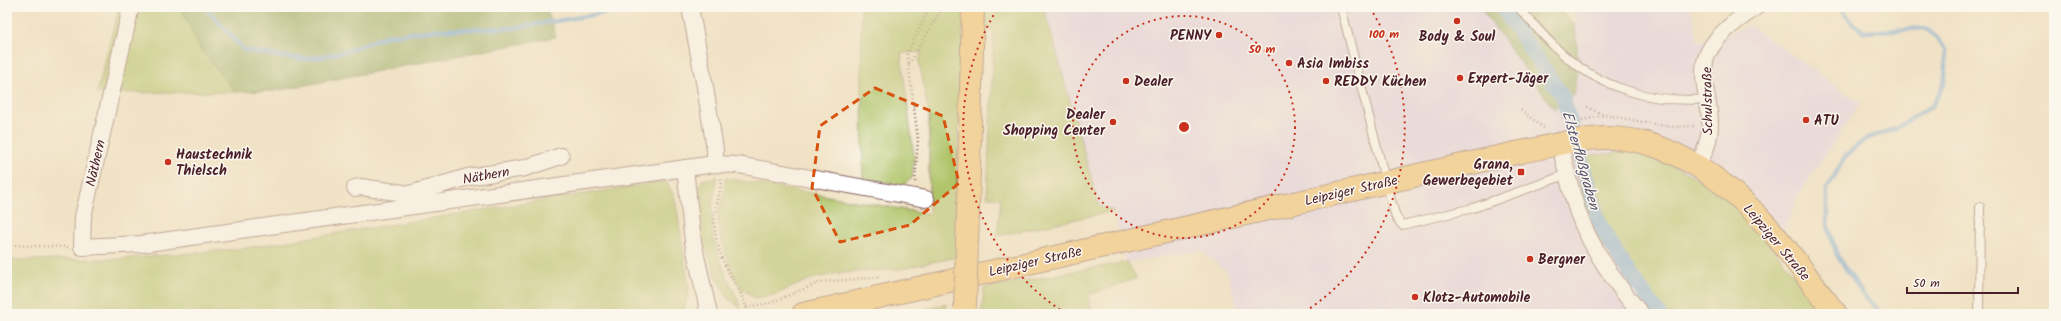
<svg xmlns="http://www.w3.org/2000/svg" width="2061" height="321" font-family="Kalam,sans-serif">
<style>
.built{fill:#e3d3f2}
.green{fill:#afc367;stroke:#7c7149}
.forest{fill:#8ba95c;stroke:#6a6444}
.lines{fill:none;stroke-linecap:round;stroke-linejoin:round}
.stream{stroke:#6aa2d9;stroke-width:4.5}
.canal{stroke:#6aa2d9;stroke-width:15}
.lane-casing{stroke:#846361;stroke-width:10}
.street-casing{stroke:#846361;stroke-width:18}
.primary-casing{stroke:#846361;stroke-width:24}
.path{stroke:#846361;stroke-width:2.5;stroke-dasharray:1 3;stroke-linecap:butt}
.lane{stroke:#fff;stroke-width:8}
.street{stroke:#fff;stroke-width:16}
.primary{stroke:#f5c16b;stroke-width:22}
.primary-bridge-casing{stroke:#846361;stroke-width:24;stroke-linecap:butt}
.primary-bridge{stroke:#f5c16b;stroke-width:22}
.marked{fill:none;stroke:#d8530f;stroke-width:3;stroke-dasharray:8 5;stroke-linejoin:round}
.ring{fill:none;stroke:#c8321e;stroke-width:2;stroke-dasharray:2 4}
.poi-dot{fill:#c8321e;stroke:#fbf7ec;stroke-width:1.5}
.labels{text-anchor:middle;stroke-width:3;stroke-linejoin:round;paint-order:stroke}
.poi-label{font-size:14px;font-weight:bold;fill:#4a1f2b;stroke:#fbf7ec;text-anchor:start}
.street-label{font-size:14px;fill:#4a1f2b;stroke:#fbf7ec}
.water-label{font-size:15px;font-style:italic;fill:#575371;stroke:#fbf7ec}
.centre{fill:#c8321e;stroke:#fbf7ec;stroke-width:2}
.ring-label{font-size:12px;text-anchor:middle;font-weight:bold;fill:#c8321e;stroke:#fbf7ec;stroke-width:3;stroke-linejoin:round;paint-order:stroke}
</style>
<rect width="100%" height="100%" fill="#fbf7ec"/>
<filter id="ink" filterUnits="userSpaceOnUse"><feTurbulence type="fractalNoise" baseFrequency=".025" numOctaves="2"/><feDisplacementMap in="SourceGraphic" scale="8" xChannelSelector="R" yChannelSelector="G"/><feConvolveMatrix kernelMatrix="1 2 1 2 8 2 1 2 1" color-interpolation-filters="sRGB"/></filter>
<filter id="wash" filterUnits="userSpaceOnUse"><feTurbulence type="fractalNoise" baseFrequency=".012" numOctaves="4" result="noise"/><feDisplacementMap in="SourceGraphic" scale="16" xChannelSelector="R" yChannelSelector="G"/><feGaussianBlur stdDeviation="0.9" result="paint"/><feColorMatrix in="noise" values="0 0 0 0 0 0 0 0 0 0 0 0 0 0 0 0 0 1.4 0 .05"/><feComposite in="paint" operator="in"/></filter>
<g filter="url(#wash)">
<rect width="100%" height="100%" fill="#f0e2c5"/>
<path class="built" d="M1044 7H1480L1554 109 1575 25 1572 7H1691L1698 42 1751 26 1860 103 1799 194 1775 252 1637 151 1573 157 1599 241 1654 314H1239L1227 272 1201 251 1126 262 1114 211 1099 206Z"/>
<g class="green">
<path d="M119 7H181L201 50 236 92 97 93Z"/>
<path d="M861 7H1044L1099 206 1114 211 997 236 1001 198 987 197 994 31 963 26 956 212 957 257 900 269 839 273 811 279 774 295 755 298 741 288 732 273 720 235 718 213 724 195 725 178 929 214V116L919 61 922 52 901 53 914 157 912 178 903 185 863 178Z"/>
<path d="M1637 151C1665 162 1694 173 1718 192 1759 223 1792 274 1823 314H1654L1599 241 1586 212 1573 157Z"/>
<path d="M717 177C716 189 712 200 712 211 709 247 728 277 741 308L728 299 716 275 700 234 696 200 702 180Z"/>
<path d="M666 181 675 198 689 288 684 313 682 314H7V260L117 259 239 249Z"/>
<path d="M1126 262 1137 278 1088 295 1092 314H981L984 288Z"/>
<path d="M947 304 946 314H907Z"/>
</g>
<g class="forest">
<path d="M181 7H326V9L333 7H546L556 37 274 91 236 92 201 50Z"/>
<path d="M1480 7H1556L1575 25 1578 59 1574 95 1554 109Z"/>
</g>
<g class="lines">
<g class="stream">
<path d="M205 7 244 50 284 57 308 59 344 52 386 36 438 30 514 28 640 7"/>
<path d="M1841 7 1852 23 1865 32 1925 28 1936 37 1945 49 1946 67 1944 85 1932 106 1895 129 1867 138 1846 155 1827 189V222L1837 255 1864 296 1882 314"/>
</g>
<path class="canal" d="M1502 7 1563 97 1600 225 1622 263 1659 314"/>
</g>
</g>
<g filter="url(#ink)">
<g class="lines">
<defs>
<g id="lane">
<path d="M1341 7 1386 183 1396 217 1402 225 1473 208 1568 174"/>
<path d="M1518 7C1530 20 1542 35 1555 47 1596 87 1651 104 1706 99"/>
<path d="M1979 314 1980 207"/>
</g>
<g id="street">
<path d="M131 7 83 217 82 247 141 244 715 164 738 165 926 199"/>
<path d="M690 7 705 87 715 149V164"/>
<path d="M1560 144C1565 166 1570 189 1577 210 1589 245 1617 286 1641 314"/>
<path d="M1697 167C1705 152 1710 140 1710 123 1710 99 1697 73 1709 51 1719 32 1739 19 1756 7"/>
<path d="M685 168 693 242 709 314"/>
<path d="M355 188 361 187 410 194"/>
<path d="M411 205 410 194 468 177 525 168 561 156"/>
</g>
<g id="primary">
<path d="M968 211 973 7"/>
<path d="M803 314 1520 152C1549 147 1580 137 1610 138 1671 139 1728 182 1767 226 1792 253 1812 285 1836 314"/>
</g>
</defs>
<use href="#lane" class="lane-casing"/>
<use href="#street" class="street-casing"/>
<use href="#primary" class="primary-casing"/>
<g class="path">
<path d="M909 64 943 7"/>
<path d="M1587 107 1604 115"/>
<path d="M1521 110 1544 128"/>
<path d="M1582 120 1605 115 1671 127 1696 126"/>
<path d="M721 179C721 191 718 197 716 209 712 221 716 237 719 249 725 272 743 291 748 314"/>
<path d="M915 182 918 139 907 54 930 7"/>
<path d="M7 245 68 247"/>
<path d="M746 307 770 303 821 282 879 277"/>
</g>
<use href="#lane" class="lane"/>
<use href="#street" class="street"/>
<use href="#primary" class="primary"/>
<defs>
<path id="primary-bridge" d="M965 308 968 211"/>
</defs>
<use href="#primary-bridge" class="primary-bridge-casing"/>
<use href="#primary-bridge" class="primary-bridge"/>
</g>
</g>
<path d="M0 0H2061V321H0ZM875 88 943 116 959 183 910 225 840 242 812 188 820 126Z" fill="#f0e2c5" fill-opacity=".55" fill-rule="evenodd"/>
<path class="marked" d="M875 88 943 116 959 183 910 225 840 242 812 188 820 126Z"/>
<g class="ring">
<circle cx="1184" cy="127" r="111"/>
<path d="M1065 313A221 221 0 0 1 998 8M1370 8A221 221 0 0 1 1303 313"/>
</g>
<g class="poi-dot">
<circle cx="1457" cy="21" r="4"/>
<circle cx="1219" cy="35" r="4"/>
<circle cx="1289" cy="63" r="4"/>
<circle cx="1460" cy="78" r="4"/>
<circle cx="1126" cy="81" r="4"/>
<circle cx="1326" cy="81" r="4"/>
<circle cx="1806" cy="120" r="4"/>
<circle cx="1113" cy="122" r="4"/>
<circle cx="168" cy="162" r="4"/>
<rect x="1517" y="168" width="8" height="8" rx="2"/>
<circle cx="1530" cy="259" r="4"/>
<circle cx="1415" cy="297" r="4"/>
</g>
<g class="labels">
<g class="poi-label">
<text x="1211" y="40" text-anchor="end">PENNY</text>
<text x="1457" y="41" text-anchor="middle">Body &amp; Soul</text>
<text x="1297" y="68">Asia Imbiss</text>
<text x="1468" y="83">Expert-Jäger</text>
<text x="1134" y="86">Dealer</text>
<text x="1334" y="86">REDDY Küchen</text>
<text x="1105" y="119" text-anchor="end">Dealer<tspan x="1105" dy="16">Shopping Center</tspan></text>
<text x="1814" y="125">ATU</text>
<text x="176" y="159">Haustechnik<tspan x="176" dy="16">Thielsch</tspan></text>
<text x="1513" y="169" text-anchor="end">Grana,<tspan x="1513" dy="16">Gewerbegebiet</tspan></text>
<text x="1538" y="264">Bergner</text>
<text x="1423" y="302">Klotz-Automobile</text>
</g>
<g class="street-label">
<text transform="translate(1707 101) rotate(-91)" y="5">Schulstraße</text>
<text transform="translate(95 163) rotate(-77)" y="5">Näthern</text>
<text transform="translate(486 175) rotate(-10)" y="5">Näthern</text>
<text transform="translate(1351 190) rotate(-13)" y="5">Leipziger Straße</text>
<text transform="translate(1777 242) rotate(50)" y="5">Leipziger Straße</text>
<text transform="translate(1035 261) rotate(-13)" y="5">Leipziger Straße</text>
</g>
<g class="water-label">
<text transform="translate(1581 160) rotate(74)" y="5">Elsterfloßgraben</text>
</g>
</g>
<circle cx="1184" cy="127" r="6" class="centre"/>
<g class="ring-label">
<text x="1384" y="38">100 m</text>
<text x="1262" y="53">50 m</text>
</g>
<rect width="2061" height="321" fill="none" stroke="#fbf7ec" stroke-width="24"/>
<path d="M1907 287v6h111v-6" fill="none" stroke="#4a1f2b" stroke-width="2"/>
<text x="1913" y="287" font-size="12" fill="#4a1f2b" stroke="#fbf7ec" stroke-width="3" paint-order="stroke">50 m</text>
</svg>
